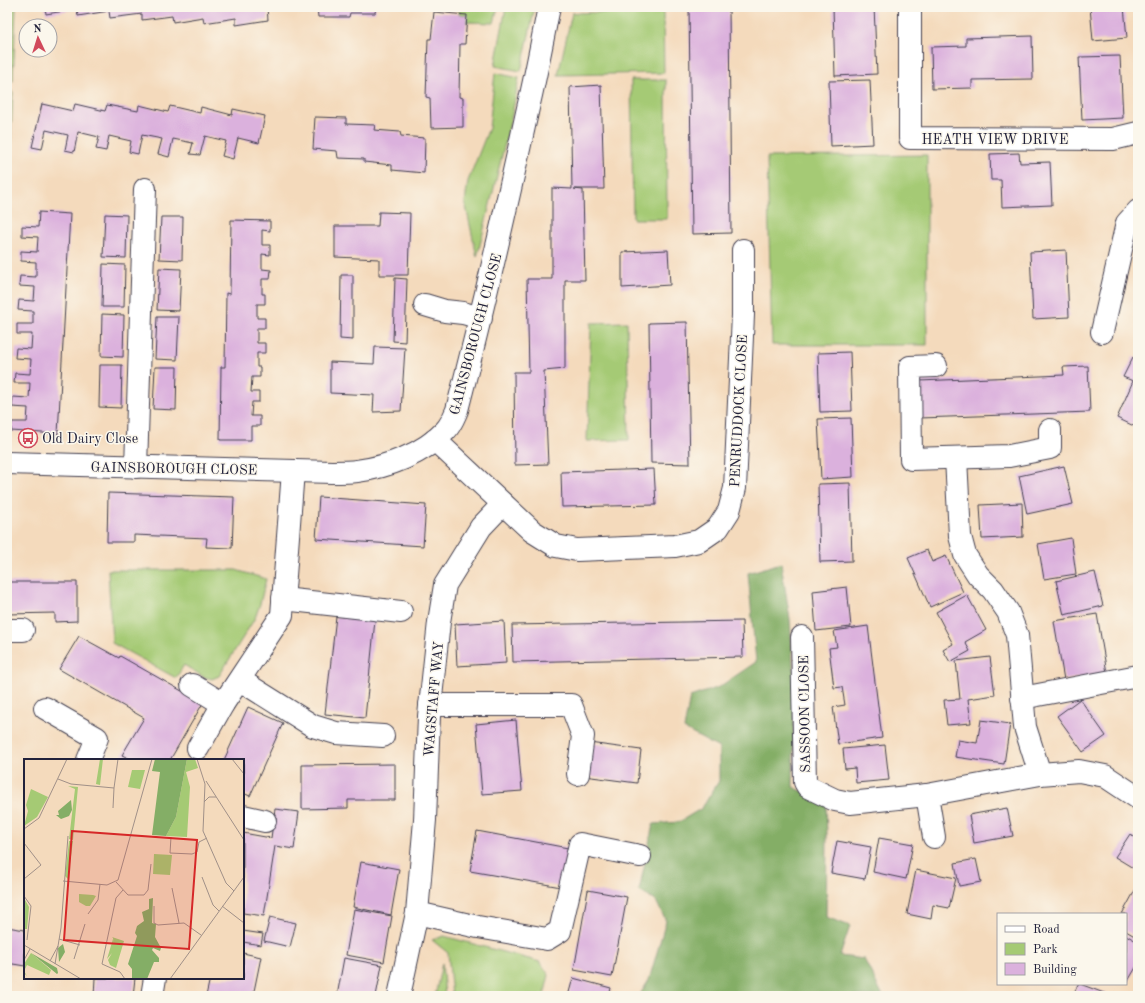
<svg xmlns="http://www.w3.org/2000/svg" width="1145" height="1003" font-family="'Old Standard TT',serif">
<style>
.green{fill:#a5ca74;stroke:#647658}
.forest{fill:#84ae66;stroke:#536850}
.building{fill:#dbb1dd}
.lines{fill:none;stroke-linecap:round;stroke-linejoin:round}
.minor-casing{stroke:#423e4e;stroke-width:24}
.minor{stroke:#fff;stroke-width:22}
.labels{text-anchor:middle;stroke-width:3;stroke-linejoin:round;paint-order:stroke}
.street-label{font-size:14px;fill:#22223b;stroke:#fbf7ec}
.poi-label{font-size:14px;fill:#22223b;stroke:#fbf7ec;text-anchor:start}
.inset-road{fill:none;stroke:#a09088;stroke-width:1}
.view{fill:#d62828;fill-opacity:0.15;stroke:#d62828;stroke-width:2}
.inset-edge{fill:none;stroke:#22223b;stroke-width:2}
</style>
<rect width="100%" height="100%" fill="#fbf7ec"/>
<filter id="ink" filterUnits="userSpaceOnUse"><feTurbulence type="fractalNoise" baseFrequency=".025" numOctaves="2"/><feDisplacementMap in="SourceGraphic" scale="8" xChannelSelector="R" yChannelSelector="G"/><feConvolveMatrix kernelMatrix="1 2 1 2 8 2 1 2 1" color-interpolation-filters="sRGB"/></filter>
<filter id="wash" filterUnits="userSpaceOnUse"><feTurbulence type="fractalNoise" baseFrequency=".012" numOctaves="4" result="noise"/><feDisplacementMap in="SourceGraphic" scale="16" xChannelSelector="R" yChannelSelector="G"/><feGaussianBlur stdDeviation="0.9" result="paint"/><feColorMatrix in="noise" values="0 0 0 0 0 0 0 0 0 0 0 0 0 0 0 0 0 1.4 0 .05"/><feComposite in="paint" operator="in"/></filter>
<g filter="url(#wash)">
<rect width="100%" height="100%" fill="#f4dabc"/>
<g class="green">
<path d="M7 7H16L13 81H7Z"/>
<path d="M459 7H498L494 23 466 22 467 15 459 14Z"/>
<path d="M506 7H535L521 71 495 66Z"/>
<path d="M663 11 664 73 558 75 572 13Z"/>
<path d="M495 73 519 78 512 115 477 257 465 202 468 181 489 128Z"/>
<path d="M631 80H666L667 219H633Z"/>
<path d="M7 92H13L7 218Z"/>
<path d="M927 155V345H772L767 157Z"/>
<path d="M627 322 629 440 587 441 591 323Z"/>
<path d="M108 570H236L266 579 260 604 255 618 219 676 212 679 204 677 184 665 176 678 112 643Z"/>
<path d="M444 936 540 962 549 975 544 996H452L448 953 432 940Z"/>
<path d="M442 963 445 996H435Z"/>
</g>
<path class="forest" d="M781 563 790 619 794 680 793 787 826 802 827 838 826 917 850 926 840 956 864 959 883 996H639L649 980 666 921 656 901 639 891 653 824 679 822 702 808 719 781V748L684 729 690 697 719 687 756 662 748 573Z"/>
<g id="blocks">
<g class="building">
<path d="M45 7H267L268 20 236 25V18L204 23 203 17 173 22 172 16 142 20V14L110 18 109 11 78 16 77 9 46 14Z"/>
<path d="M317 7H376L375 13H350L349 17H318Z"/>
<path d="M689 7H729L731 233 692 234Z"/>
<path d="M833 7H874L877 74 835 76Z"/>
<path d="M1090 7H1124L1127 38 1093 41Z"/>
<path d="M434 12 467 15 465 44H460L459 97 463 98V127L431 128 430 98 426 97 428 39H431Z"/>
<path d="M1032 36 1033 79 972 80V88L932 89 931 47 966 46V38Z"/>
<path d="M1120 56 1123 118 1082 120 1079 57Z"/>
<path d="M870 80 873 144 831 146 829 81Z"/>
<path d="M601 85 604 189H574L583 190 585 280H565V369L544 371 548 464 515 465 514 372H529L527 279H552V188L572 189 570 87Z"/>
<path d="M42 104 73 111 75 104 105 111 107 105 138 111 139 105 168 112 170 106 200 113 201 107 232 115 233 109 265 116 259 143 238 138 233 159 222 156 226 141 205 136 200 155 190 154 193 143 173 139 169 157 158 154 162 139 142 135 138 154 129 152 131 141 109 136 106 151 96 149 99 137 78 132 74 152 65 150 68 135 46 130 42 149 32 147Z"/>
<path d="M315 117 346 118V124L375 125 374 130 400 132 401 136 425 138 424 173 392 170V165L364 162V159L338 158 337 151 313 149Z"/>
<path d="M1019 153 1020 163 1050 162 1052 205 1002 207 1001 180H991L990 154Z"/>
<path d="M39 212 70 214 58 434 11 431 12 422H27L28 408 12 407 13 397 29 398 30 383H14L15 373 30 374 31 359 15 358 16 348 31 349 32 334H17V324H33V311L18 310 19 300 34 301 35 287 19 286 20 276 36 277V262L21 261V251L37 252 38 237 22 236V226L38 227Z"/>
<path d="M379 212 410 213 408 275H379V259L335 257V226H378Z"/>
<path d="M105 214 127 215 126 258 103 257Z"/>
<path d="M161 217H183L182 260 159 259Z"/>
<path d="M231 220 270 221V231L262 230V245H270V255L262 254V269L271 270 270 279H262V294H265V304H257V318H265V328H257V343H265V353H257V367H260V377H252L251 392H259V402H252L251 416H260V426H251V440H220L221 367H225L226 293 230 294Z"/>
<path d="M668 250 670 285 622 288V252Z"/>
<path d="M1066 250 1069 317 1033 319 1030 252Z"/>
<path d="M103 264 125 265 124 307H102Z"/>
<path d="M159 268 181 269 179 311 157 310Z"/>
<path d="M341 275H353V340L340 339Z"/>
<path d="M395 278 407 279 405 342 393 341Z"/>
<path d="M102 314 124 315 123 357 101 356Z"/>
<path d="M157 317H179L177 360 155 359Z"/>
<path d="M687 322 690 464 651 463 649 323Z"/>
<path d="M375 347 405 348 401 411 373 412 374 395 330 393V362L374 364Z"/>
<path d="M850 352 852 411 820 412 818 353Z"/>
<path d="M1133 357 1138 359V428L1117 418 1133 381 1123 377Z"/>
<path d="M100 365H122L121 408 99 407Z"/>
<path d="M1088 366 1090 412 920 418 919 381 1064 375 1063 367Z"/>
<path d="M155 367H177L176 410 153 409Z"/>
<path d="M851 418 853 477 821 479 818 419Z"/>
<path d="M1064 466 1073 504 1027 514 1019 476Z"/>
<path d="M654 469 656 505 562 507 561 472Z"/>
<path d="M850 483 852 561 820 562 818 484Z"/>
<path d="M108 493 234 497 232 548 206 547 207 538 134 535V542H107Z"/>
<path d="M319 497 426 505 423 546 316 539Z"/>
<path d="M1022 503 1023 537 982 539 980 505Z"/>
<path d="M1071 538 1076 574 1044 579 1038 544Z"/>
<path d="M927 550 932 562 946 556 963 592 930 607 908 558Z"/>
<path d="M1095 572 1103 606 1064 615 1056 581Z"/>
<path d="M7 582H77V621L55 622V613L7 614Z"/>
<path d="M847 587 851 627 816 631 813 591Z"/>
<path d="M967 595 986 630 965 642 970 651 950 662 943 650 953 644 936 612Z"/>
<path d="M1097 614 1107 673 1064 680 1054 621Z"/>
<path d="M336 616 375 620 365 718 325 714Z"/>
<path d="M504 621 506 663 457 666 455 624Z"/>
<path d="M742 621 743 657 513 662 512 625Z"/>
<path d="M868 626 882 738 838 744 833 707 845 705 842 687 834 688 829 648 837 647 834 631Z"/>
<path d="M79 636 119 658 120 656 203 703 170 760H132L122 755 144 718 59 669Z"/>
<path d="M990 657 995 695 968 699 971 723 947 725 944 700 960 699 956 661Z"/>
<path d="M1080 699 1106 736 1083 752 1057 716Z"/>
<path d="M248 707 283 723 250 796 243 793V760H224Z"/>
<path d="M516 720 522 791 482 794 476 724Z"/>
<path d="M981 720 1010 724 1004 764 955 757 958 740 977 743Z"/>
<path d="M589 743 641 750 637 783 584 776Z"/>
<path d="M885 745 889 780 856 783 855 768 845 769 843 749Z"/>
<path d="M395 764V800H348V808L302 809V765Z"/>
<path d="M1007 808 1013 836 974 843 969 815Z"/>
<path d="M275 809 299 812 294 849 275 846 264 916 243 913V833L271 838Z"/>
<path d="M477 831 568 848 561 887 470 871Z"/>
<path d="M1130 834 1138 839V871L1115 857Z"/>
<path d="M879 838 913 844 906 879 873 872Z"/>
<path d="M837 841 871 847 865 879 831 873Z"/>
<path d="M976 859 981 882 959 886 955 863Z"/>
<path d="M361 862 399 869 391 915 353 907Z"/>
<path d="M916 870 956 878 949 908 933 905 931 919 907 914Z"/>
<path d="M1138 885V938L1126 931V914H1122Z"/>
<path d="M588 890 627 897 612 977 574 970Z"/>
<path d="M354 909 392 916 384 962 346 955Z"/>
<path d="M270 917 296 923 290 947 264 941Z"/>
<path d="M7 927 25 930V966L7 963Z"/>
<path d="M243 931 263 934 261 945 243 942Z"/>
<path d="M1126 935 1138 942V964L1128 981 1126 980Z"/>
<path d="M243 953 261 957 253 996H206L210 978H243Z"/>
<path d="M344 958 382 965 376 996H337Z"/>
<path d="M95 978H135L133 996H94Z"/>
<path d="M573 978 611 988 609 996H568Z"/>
<path d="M1078 984H1080L1112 996H1073Z"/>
</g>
</g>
</g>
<g filter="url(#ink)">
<use href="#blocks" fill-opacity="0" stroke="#423e4e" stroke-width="1"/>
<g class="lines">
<defs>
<g id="minor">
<path d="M910 7V138L1113 139 1138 133"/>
<path d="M425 305 445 311 463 313 481 318"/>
<path d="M1102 332 1127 223 1138 211"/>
<path d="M936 366 910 367 911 459 1009 456 1050 448V430"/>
<path d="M435 440 532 531 556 546 577 550 675 546 699 541 718 528 729 511 735 488 743 315V250"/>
<path d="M956 458 960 536 965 555 978 575 993 590 1008 612 1017 635 1025 727 1040 774"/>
<path d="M7 463 332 472C340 472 349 472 357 471 388 467 423 454 445 431 451 425 454 417 457 410 483 310 506 209 528 108 536 75 542 41 549 7"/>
<path d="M136 467 145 189"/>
<path d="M283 599 401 612"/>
<path d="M7 630H23"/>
<path d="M802 637 805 782 808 787 835 800 850 803 927 795 1040 774 1079 771 1105 776 1138 798"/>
<path d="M240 680 313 726 336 733 383 736"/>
<path d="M192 685 223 704"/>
<path d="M1022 698 1138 676"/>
<path d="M430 705H571L583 736 578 774"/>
<path d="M45 708 97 738 88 760"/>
<path d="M198 748 223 704 282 615 293 471"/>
<path d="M927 795 934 837"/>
<path d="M243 816 265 821"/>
<path d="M417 913 478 927 547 939 560 931 580 844 640 856"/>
<path d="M152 996 155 978"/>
<path d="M399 996 417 913 425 820 429 716 439 622 445 585 481 527 503 504"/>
</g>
</defs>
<use href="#minor" class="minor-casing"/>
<use href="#minor" class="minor"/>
</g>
</g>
<defs>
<symbol id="bus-ring" viewBox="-11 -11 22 22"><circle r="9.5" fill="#fbf7ec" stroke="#d1495b" stroke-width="1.5"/><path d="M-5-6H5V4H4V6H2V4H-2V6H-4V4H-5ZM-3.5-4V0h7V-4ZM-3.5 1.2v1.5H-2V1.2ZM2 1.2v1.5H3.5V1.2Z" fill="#d1495b"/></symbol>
</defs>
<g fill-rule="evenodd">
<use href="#bus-ring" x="17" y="427" width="22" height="22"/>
</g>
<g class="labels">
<g class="street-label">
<text x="995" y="144">HEATH VIEW DRIVE</text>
<text transform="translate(475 334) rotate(-75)" y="5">GAINSBOROUGH CLOSE</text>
<text transform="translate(738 411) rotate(-87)" y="5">PENRUDDOCK CLOSE</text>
<text transform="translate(174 468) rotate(1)" y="5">GAINSBOROUGH CLOSE</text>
<text transform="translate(433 699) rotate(-85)" y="5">WAGSTAFF WAY</text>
<text transform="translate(804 714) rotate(-91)" y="5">SASSOON CLOSE</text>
</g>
<g class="poi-label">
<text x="42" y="443">Old Dairy Close</text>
</g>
</g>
<g transform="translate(24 759)">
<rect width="220" height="220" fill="#f4dabc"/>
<path d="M76 0H79L76 26 72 25ZM163 0H171L174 9 162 13 166 28 163 78 142 77 152 58ZM108 11H121L116 30 104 28ZM44 27 54 28 49 81 45 80 51 30ZM7 30 24 38 13 58 0 67 4 52 2 46ZM45 82H49L44 120 41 117ZM130 95 148 96 146 116 129 115ZM55 135 69 136 72 137 66 147H62L55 143ZM0 139 5 148 3 170H0ZM88 178 100 182 92 209 86 206 84 201 88 194 83 200 89 180 90 186 89 179ZM7 194 27 211 25 216 3 206 0 212 3 217 0 214V205Z" fill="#a5ca74"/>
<path d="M131 0H163L152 58 142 77 128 76 136 13 128 12ZM47 41 48 51 45 57 37 60 32 56H35L34 52ZM129 139 128 164 132 165 131 178 137 189 136 192 129 189 128 191 135 199V203H130L123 220 108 219V210L104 205 113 177 111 174 113 167 120 162 118 153 125 150V140ZM39 185 41 193 35 203 34 189ZM7 194 33 209 34 214 33 215Z" fill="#84ae66"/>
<path class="inset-road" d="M173 0 181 25 179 72 202 124 210 132M208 0 220 15M34 20 47 25 90 29 94 0M182 22 220 81M180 43 185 38H192M89 49 90 29M0 70 15 59 43 0M147 78 146 94 168 95 173 93 175 83 183 79M0 84 17 106 0 120M178 118 189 146 195 152M39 122 83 126 94 121 128 0M92 123 104 136H120L124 131 127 105M148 129 155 164M99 131 92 139 78 205 96 213 101 220M0 137 7 147 3 181M130 147V164L134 166 160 164 177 176M198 147 220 164M64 155 74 141 76 125M35 180 56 186M0 186 57 220M50 200 61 165M0 201 6 190M26 202 34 187M31 205 37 169 44 77M146 220 220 118"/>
<path class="view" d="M48 72 173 81 165 190 40 181Z"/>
<rect width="220" height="220" class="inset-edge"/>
</g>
<rect width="1145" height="1003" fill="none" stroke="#fbf7ec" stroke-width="24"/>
<rect x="997" y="913" width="130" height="72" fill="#fbf7ec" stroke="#a4a2a5"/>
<rect x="1005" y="926" width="20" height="6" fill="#ffffff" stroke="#a4a2a5"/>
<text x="1033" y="933" font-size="12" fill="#22223b">Road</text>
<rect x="1005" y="943" width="20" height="12" fill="#a5ca74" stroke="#a4a2a5"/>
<text x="1033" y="953" font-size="12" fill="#22223b">Park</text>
<rect x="1005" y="963" width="20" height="12" fill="#dbb1dd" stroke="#a4a2a5"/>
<text x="1033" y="973" font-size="12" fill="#22223b">Building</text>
<g transform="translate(38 38) rotate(356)"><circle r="19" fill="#fbf7ec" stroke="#a4a2a5"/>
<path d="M0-3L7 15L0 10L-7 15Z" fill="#d1495b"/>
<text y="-6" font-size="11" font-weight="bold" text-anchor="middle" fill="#22223b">N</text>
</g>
</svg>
